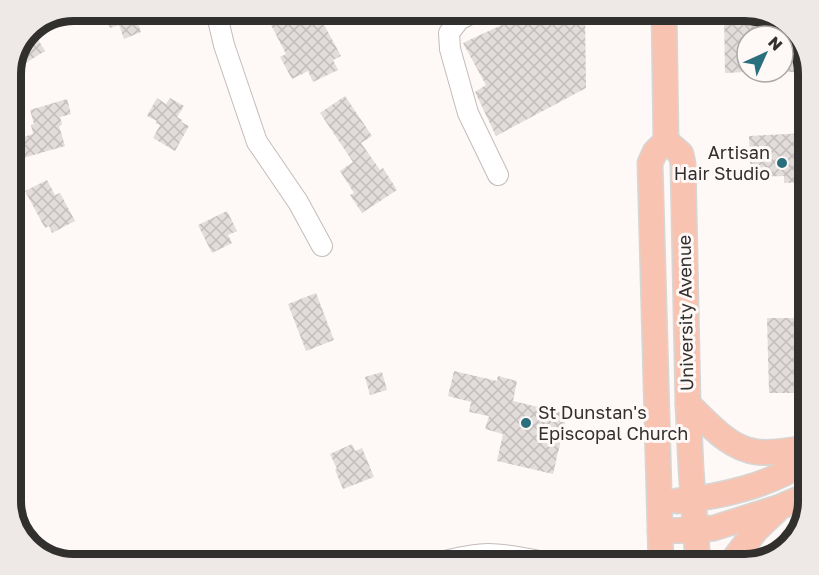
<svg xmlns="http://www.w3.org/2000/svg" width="819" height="575" font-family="'Golos Text',sans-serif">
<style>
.building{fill:url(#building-cross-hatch)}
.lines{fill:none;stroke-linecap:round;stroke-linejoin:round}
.minor-casing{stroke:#c2bcbb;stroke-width:22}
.major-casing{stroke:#d6d6d5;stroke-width:27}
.minor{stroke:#fff;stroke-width:20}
.major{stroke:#f8c4b1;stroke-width:24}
.poi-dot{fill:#296f7e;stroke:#fef8f7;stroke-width:2}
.labels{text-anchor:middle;stroke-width:6;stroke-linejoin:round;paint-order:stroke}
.poi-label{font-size:18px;fill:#32302f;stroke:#fef8f7;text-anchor:end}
.street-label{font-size:18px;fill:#32302f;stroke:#fef8f7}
.rim{fill:none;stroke:#32302f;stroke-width:8}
</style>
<defs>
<pattern id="building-cross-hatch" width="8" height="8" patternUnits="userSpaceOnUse" patternTransform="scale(1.5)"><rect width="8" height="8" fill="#e2dcda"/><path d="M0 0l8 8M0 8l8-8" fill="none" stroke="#c2bdbb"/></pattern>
</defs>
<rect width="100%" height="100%" fill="#fef8f7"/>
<g class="building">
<path d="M104 10H152L153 12 136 18 141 32 124 39 119 25 110 28Z"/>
<path d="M284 10H316L341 56 333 60 338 70 313 82 308 71 292 79 280 57 286 54 271 25 284 18 283 17 286 15Z"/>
<path d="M527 10H585L586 88 496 136 475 92 486 85 463 43 514 19Z"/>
<path d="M724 10H745L783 23 807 72H783V36H747V72L725 73Z"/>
<path d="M31 28 45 51 11 72V70Z"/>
<path d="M345 96 372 136 361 143 380 170 383 168 397 190 362 213 350 195 354 193 340 171 353 162 320 113Z"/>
<path d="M157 98 166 104 170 98 184 106 177 117 182 120 181 122 189 126 175 151 153 138 160 125 155 123 157 121 147 116Z"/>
<path d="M67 99 71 114 60 117 62 125 59 126 65 146 23 158 17 139 33 134 31 125 34 124 30 110Z"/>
<path d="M808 133V182L784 183V176L751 177 749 136Z"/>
<path d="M47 180 55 195 60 193 75 221 52 233 49 226 45 228 25 191Z"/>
<path d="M227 211 237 231 228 235 232 243 212 253 198 225Z"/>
<path d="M316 293 334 340 306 351 288 304Z"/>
<path d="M767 318H808V393H769Z"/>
<path d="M454 371 497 381 498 376 517 381 513 401 567 414 553 474 497 461 503 434 485 429 489 416 469 412 471 402 448 396Z"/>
<path d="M382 372 387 390 370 395 365 377Z"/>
<path d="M352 444 355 451 362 448 374 477 343 489 335 470 337 469 330 454Z"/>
</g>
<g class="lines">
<defs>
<g id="minor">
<path d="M216 11 224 45 257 142 298 202 322 246"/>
<path d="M476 11 459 20 449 33 450 49 468 113 498 175"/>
<path d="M11 497 12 507"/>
<path d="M432 564C451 560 469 554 488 554 510 554 533 560 554 564"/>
</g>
<g id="major">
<path d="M664 11 666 141"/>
<path d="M666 141 681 154 683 164 688 404 691 469 698 564"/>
<path d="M688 404C707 422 729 449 757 452 774 454 792 450 808 447"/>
<path d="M677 501C720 497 773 485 808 459"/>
<path d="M660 531 696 530 714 528 780 507 808 495"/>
<path d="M661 564 650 163 655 152 666 141"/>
<path d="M730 564 756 530 776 511"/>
</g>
</defs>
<use href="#minor" class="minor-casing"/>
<use href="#major" class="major-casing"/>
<use href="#minor" class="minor"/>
<use href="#major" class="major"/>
</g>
<g class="poi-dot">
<circle cx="782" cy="163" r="6"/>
<circle cx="526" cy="423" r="6"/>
</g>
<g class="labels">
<g class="poi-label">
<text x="770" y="159">Artisan<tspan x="770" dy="21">Hair Studio</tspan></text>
<text x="538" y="419" text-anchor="start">St Dunstan's<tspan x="538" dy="21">Episcopal Church</tspan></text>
</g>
<g class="street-label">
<text transform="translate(686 313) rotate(-91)" y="6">University Avenue</text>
</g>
</g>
<path d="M0 0H819V575H0ZM74 21H745A53 53 0 0 1 798 74V501A53 53 0 0 1 745 554H74A53 53 0 0 1 21 501V74A53 53 0 0 1 74 21Z" fill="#eee8e7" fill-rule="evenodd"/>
<path class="rim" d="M74 21H745A53 53 0 0 1 798 74V501A53 53 0 0 1 745 554H74A53 53 0 0 1 21 501V74A53 53 0 0 1 74 21Z"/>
<g transform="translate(765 54) rotate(45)"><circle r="28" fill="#fef8f7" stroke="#aca8a7" stroke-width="1.5"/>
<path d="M0-4.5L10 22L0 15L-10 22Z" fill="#296f7e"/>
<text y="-9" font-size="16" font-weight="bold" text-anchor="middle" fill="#32302f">N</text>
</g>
</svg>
